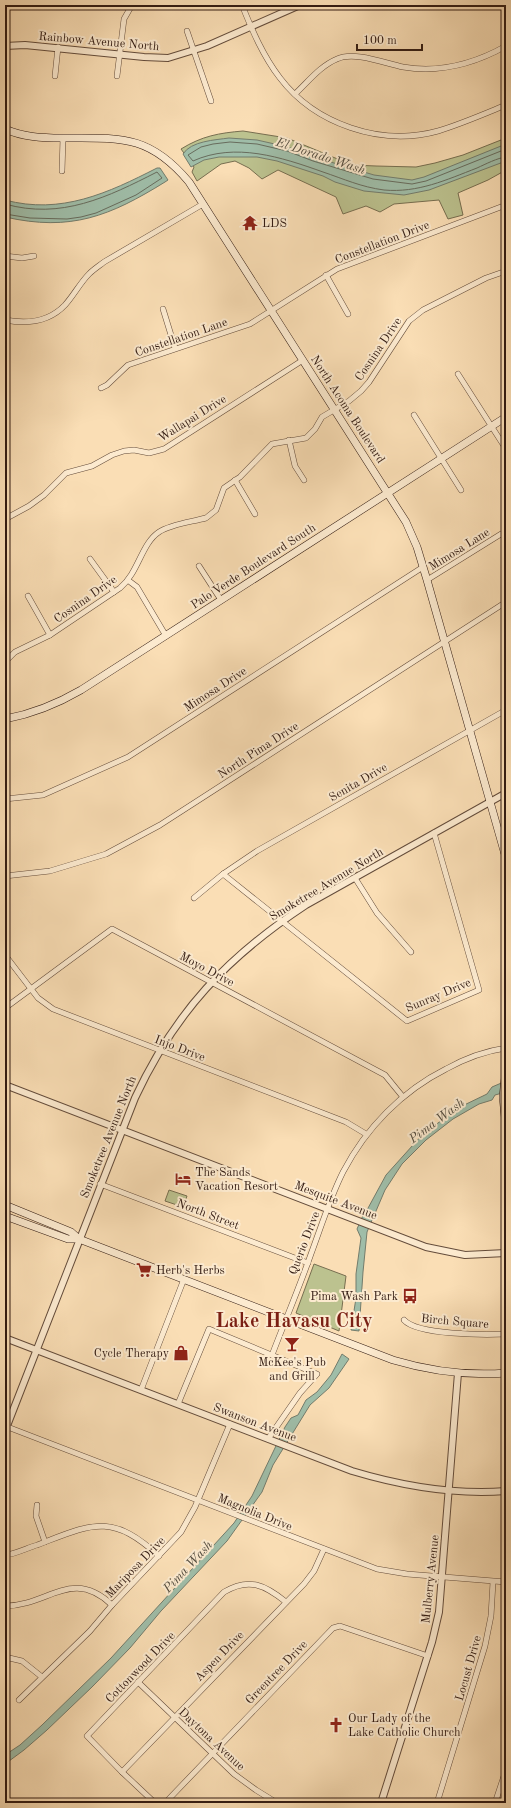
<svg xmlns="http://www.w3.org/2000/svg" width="511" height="1808" font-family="'Old Standard TT',serif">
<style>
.green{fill:#bcc28f;stroke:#776e50}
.water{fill:#9fbda8;stroke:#737c6c}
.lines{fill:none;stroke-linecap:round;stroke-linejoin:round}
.shore{stroke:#686c5d;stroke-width:1}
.minor-casing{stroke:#644c3b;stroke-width:6}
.tertiary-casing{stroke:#644c3b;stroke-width:8}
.secondary-casing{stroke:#321b12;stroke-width:8}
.minor{stroke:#fceacf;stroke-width:5}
.tertiary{stroke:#fceacf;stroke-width:6}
.secondary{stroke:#fceacf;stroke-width:7}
.labels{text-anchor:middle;stroke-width:4;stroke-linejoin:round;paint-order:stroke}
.street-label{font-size:12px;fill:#321b12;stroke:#fceacf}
.poi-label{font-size:12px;fill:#321b12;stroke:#fceacf;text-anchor:start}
.water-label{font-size:13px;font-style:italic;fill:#534c3f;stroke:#fceacf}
.town-label{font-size:20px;font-weight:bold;fill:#7a1f14;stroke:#fceacf}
</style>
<rect width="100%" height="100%" fill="#fadeb5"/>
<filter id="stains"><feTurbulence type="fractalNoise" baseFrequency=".005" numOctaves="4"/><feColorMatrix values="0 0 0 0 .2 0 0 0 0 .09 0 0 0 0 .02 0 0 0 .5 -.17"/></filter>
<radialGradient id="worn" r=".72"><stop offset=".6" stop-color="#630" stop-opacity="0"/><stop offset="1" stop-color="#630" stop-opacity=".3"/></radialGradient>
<g class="green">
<path d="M243 131 287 138 352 165 376 166 416 167 435 163 463 155 506 138V170L488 180 458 193 463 215 448 219 439 200 394 204 380 212 366 206 343 214 336 197 278 170 262 179 249 168 235 161 221 164 197 181 192 172 194 167 181 149C202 136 219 133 243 131Z"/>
<path d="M169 1190 187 1196 183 1207 165 1201Z"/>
<path d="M314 1264 346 1276 339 1331 296 1313Z"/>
</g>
<g class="water">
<path d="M229 138 257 140 288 147 314 157 374 175 412 180 424 177 506 144V161L429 190 404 195 364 191 335 182 323 176 277 161 257 157H219L204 160 191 167 183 154C191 141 215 140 229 138Z"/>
<path d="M157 168H160L168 180 165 182C110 216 71 232 5 217V200C61 215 108 193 157 168Z"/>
<path d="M506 1081V1092L495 1095 492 1100 479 1104 453 1119 426 1140 402 1164 385 1190 367 1232 363 1272 359 1331 351 1330 356 1298V1274L361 1238 357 1229 364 1213 367 1210 386 1175 422 1135 458 1108 487 1094 492 1087Z"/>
<path d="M342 1354 349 1359 329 1388 310 1405 273 1465 262 1492 227 1541 161 1611 130 1648 92 1687 47 1730 24 1750 5 1764V1755L20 1745 42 1725 111 1658 234 1523 252 1496 285 1427 291 1418 298 1415 306 1400 317 1392 331 1375Z"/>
</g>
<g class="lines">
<g class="shore">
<path d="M506 149 426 181 412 184 373 179 313 161 287 151 257 144 230 142 213 144 201 147 188 155 193 161C235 142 281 157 323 172 344 179 361 187 384 190 418 193 446 180 477 168 486 164 497 158 506 157"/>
<path d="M5 204C61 220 108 197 157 172L162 178 136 195 96 213 81 217 67 219 30 218 5 214"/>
</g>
<defs>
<g id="minor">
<path d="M242 5C252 30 263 56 280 78 315 124 381 147 438 131 461 124 484 114 506 105"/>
<path d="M187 31 211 101"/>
<path d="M55 76 58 47"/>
<path d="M117 76 124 19 132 5"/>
<path d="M295 94C308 82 320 66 337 59 354 51 384 63 403 67 439 73 474 64 506 46"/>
<path d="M62 171 63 138"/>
<path d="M5 256 22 258 34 256"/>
<path d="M326 275 348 314"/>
<path d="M163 309 175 348"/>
<path d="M5 320C26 324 49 322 65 305 74 295 80 283 89 274 94 269 99 266 104 262L203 204"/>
<path d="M458 374 506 449"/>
<path d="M101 388 107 385 128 365 250 324 337 269 506 205"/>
<path d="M414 415 461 490"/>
<path d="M289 440 295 466 304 480"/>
<path d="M235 480 255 514"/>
<path d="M5 519 29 506 44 495 66 473 92 466 112 455 124 451 134 450 149 453 164 449 303 360"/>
<path d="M90 559 114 592"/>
<path d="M199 566 221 600"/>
<path d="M427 580 501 534"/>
<path d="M129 581 137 587 166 636"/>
<path d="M28 596 50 635"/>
<path d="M5 662 15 652 50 635 120 588C139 572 141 544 159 532 171 524 191 522 206 518L216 510 224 488 240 477 272 444 306 438 315 429 322 417 349 401 361 391 369 382 409 321 423 310 486 278 506 271"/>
<path d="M5 799 43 795 128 757 423 567"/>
<path d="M223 874 407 1021 479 990 434 833"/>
<path d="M5 876 50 871 106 854 160 825 506 602"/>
<path d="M355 878 377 913 411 952"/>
<path d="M194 898 223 874 257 851 506 710"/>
<path d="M5 955 38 998 53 1009 346 1122 366 1134"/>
<path d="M5 1008 112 929 385 1075 403 1097"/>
<path d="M100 1184 308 1263"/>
<path d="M404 1320C417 1335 485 1335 506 1334"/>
<path d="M272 1355C285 1321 299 1288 311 1254 321 1227 330 1198 343 1172 366 1128 402 1091 446 1069 464 1059 485 1051 506 1048"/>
<path d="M141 1390 184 1279"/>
<path d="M178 1404 209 1329 317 1374 300 1393 268 1439"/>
<path d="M5 1426 377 1569 407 1574 506 1582"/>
<path d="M37 1505 36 1516 45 1542"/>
<path d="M5 1555C16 1554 27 1548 37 1545 92 1524 111 1512 159 1556"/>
<path d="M5 1606C48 1606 72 1567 112 1605"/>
<path d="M5 1657 22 1661 42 1677"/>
<path d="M138 1682 234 1774 256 1790 277 1803"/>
<path d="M19 1700 90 1631 112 1605 181 1532 195 1507 230 1424"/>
<path d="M122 1772 304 1584 314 1571 324 1549"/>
<path d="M155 1803 122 1772 87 1736 224 1592C249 1577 265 1585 286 1602"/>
<path d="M165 1803 333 1628 340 1626 428 1656"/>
<path d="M437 1803 485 1646 491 1616 493 1582"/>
<path d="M495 1803 506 1770"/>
</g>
<g id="tertiary">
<path d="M5 46 25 45 144 57 168 58 207 46 300 5"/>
<path d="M5 1085 426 1247 465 1255 506 1253"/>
<path d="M5 1338 352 1471C402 1486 454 1495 506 1491"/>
<path d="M5 1431 135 1098C175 1012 227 957 306 905L506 793"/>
<path d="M381 1803 432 1642 439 1612 458 1373"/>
</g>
<g id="secondary">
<path d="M5 129C23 137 42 138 62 138 120 138 149 134 189 182L406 522 417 547 427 580 506 858"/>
<path d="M5 719C32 714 57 704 81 690L506 417"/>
<path d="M506 1069 503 1097 506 1127"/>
<path d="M5 1205 71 1232 79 1239"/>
<path d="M5 1216 68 1239H79L393 1360C430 1371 468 1376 506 1373"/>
</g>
</defs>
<use href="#minor" class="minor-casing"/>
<use href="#tertiary" class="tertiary-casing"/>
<use href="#secondary" class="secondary-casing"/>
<use href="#minor" class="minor"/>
<use href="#tertiary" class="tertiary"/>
<use href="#secondary" class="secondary"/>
</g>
<defs>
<symbol id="temple-bare" viewBox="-9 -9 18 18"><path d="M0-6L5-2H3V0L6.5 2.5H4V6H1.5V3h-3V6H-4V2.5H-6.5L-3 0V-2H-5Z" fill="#8f2418" stroke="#fceacf" stroke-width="2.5" paint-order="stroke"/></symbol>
<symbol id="hotel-bare" viewBox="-9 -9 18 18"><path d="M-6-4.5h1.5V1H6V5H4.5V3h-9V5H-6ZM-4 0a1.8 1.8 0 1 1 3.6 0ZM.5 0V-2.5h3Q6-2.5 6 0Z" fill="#8f2418" stroke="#fceacf" stroke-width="2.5" paint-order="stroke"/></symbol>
<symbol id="supermarket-bare" viewBox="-9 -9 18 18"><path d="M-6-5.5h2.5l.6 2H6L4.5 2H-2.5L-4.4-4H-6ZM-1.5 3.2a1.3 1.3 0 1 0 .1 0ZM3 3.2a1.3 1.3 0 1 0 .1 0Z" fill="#8f2418" stroke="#fceacf" stroke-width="2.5" paint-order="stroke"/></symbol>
<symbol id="bus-bare" viewBox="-9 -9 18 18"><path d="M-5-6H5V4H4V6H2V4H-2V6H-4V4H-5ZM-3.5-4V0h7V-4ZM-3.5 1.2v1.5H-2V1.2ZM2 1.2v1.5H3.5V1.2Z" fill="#8f2418" stroke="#fceacf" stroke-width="2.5" paint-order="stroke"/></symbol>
<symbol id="bar-bare" viewBox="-9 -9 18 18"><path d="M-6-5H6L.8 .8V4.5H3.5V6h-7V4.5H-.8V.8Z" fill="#8f2418" stroke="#fceacf" stroke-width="2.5" paint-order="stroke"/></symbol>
<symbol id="shop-bare" viewBox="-9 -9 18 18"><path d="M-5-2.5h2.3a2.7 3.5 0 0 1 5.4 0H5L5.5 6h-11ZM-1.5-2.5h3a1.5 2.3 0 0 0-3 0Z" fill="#8f2418" stroke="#fceacf" stroke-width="2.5" paint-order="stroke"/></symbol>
<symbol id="church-bare" viewBox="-9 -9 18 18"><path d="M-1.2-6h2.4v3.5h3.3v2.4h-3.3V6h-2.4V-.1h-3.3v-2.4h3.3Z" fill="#8f2418" stroke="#fceacf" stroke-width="2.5" paint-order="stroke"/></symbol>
</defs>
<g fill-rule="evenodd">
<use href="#temple-bare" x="239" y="212" width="22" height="22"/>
<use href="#hotel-bare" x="172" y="1168" width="22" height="22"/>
<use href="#supermarket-bare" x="133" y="1259" width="22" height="22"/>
<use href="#bus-bare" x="399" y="1285" width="22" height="22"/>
<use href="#bar-bare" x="281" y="1333" width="22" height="22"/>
<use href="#shop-bare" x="170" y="1342" width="22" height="22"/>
<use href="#church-bare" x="325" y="1714" width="22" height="22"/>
</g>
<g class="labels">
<g class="street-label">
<text transform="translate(99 41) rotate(5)" y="4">Rainbow Avenue North</text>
<text transform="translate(382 242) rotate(-21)" y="4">Constellation Drive</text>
<text transform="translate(181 337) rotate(-19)" y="4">Constellation Lane</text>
<text transform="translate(378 349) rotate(-56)" y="4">Cosnina Drive</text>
<text transform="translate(348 409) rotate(57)" y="4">North Acoma Boulevard</text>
<text transform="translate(192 418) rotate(-32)" y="4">Wallapai Drive</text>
<text transform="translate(459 549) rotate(-32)" y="4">Mimosa Lane</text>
<text transform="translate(253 566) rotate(-33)" y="4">Palo Verde Boulevard South</text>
<text transform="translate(85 599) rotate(-35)" y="4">Cosnina Drive</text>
<text transform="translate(215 689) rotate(-33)" y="4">Mimosa Drive</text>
<text transform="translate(258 750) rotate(-33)" y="4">North Pima Drive</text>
<text transform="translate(358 782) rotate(-30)" y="4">Senita Drive</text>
<text transform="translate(326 884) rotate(-31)" y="4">Smoketree Avenue North</text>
<text transform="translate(207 969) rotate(28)" y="4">Moyo Drive</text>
<text transform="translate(438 995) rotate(-23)" y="4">Sunray Drive</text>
<text transform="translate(180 1048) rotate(21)" y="4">Injo Drive</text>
<text transform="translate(108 1137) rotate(-68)" y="4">Smoketree Avenue North</text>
<text transform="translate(336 1200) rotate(21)" y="4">Mesquite Avenue</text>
<text transform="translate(208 1214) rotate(21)" y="4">North Street</text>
<text transform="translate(304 1243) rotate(-69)" y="4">Querio Drive</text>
<text transform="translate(455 1321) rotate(5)" y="4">Birch Square</text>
<text transform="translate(255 1422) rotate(21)" y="4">Swanson Avenue</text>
<text transform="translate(255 1512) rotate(22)" y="4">Magnolia Drive</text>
<text transform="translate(135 1567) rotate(-46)" y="4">Mariposa Drive</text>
<text transform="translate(430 1579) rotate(-84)" y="4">Mulberry Avenue</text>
<text transform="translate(219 1656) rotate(-46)" y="4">Aspen Drive</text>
<text transform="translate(140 1667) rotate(-46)" y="4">Cottonwood Drive</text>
<text transform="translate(468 1668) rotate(-74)" y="4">Locust Drive</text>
<text transform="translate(276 1672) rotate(-46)" y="4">Greentree Drive</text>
<text transform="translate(212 1739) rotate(43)" y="4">Daytona Avenue</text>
</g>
<g class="poi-label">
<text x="262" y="227">LDS</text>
<text x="195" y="1176">The Sands<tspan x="195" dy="14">Vacation Resort</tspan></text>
<text x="156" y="1274">Herb's Herbs</text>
<text x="398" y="1300" text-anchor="end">Pima Wash Park</text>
<text x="169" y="1357" text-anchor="end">Cycle Therapy</text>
<text x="292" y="1366" text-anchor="middle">McKee's Pub<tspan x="292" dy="14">and Grill</tspan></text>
<text x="348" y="1722">Our Lady of the<tspan x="348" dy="14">Lake Catholic Church</tspan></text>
</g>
<g class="water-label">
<text transform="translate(321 155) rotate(18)" y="5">El Dorado Wash</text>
<text transform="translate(436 1120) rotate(-37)" y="5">Pima Wash</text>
<text transform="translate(187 1566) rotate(-47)" y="5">Pima Wash</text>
</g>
<g class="town-label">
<text x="294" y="1327">Lake Havasu City</text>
</g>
</g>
<rect width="511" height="1808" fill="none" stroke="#fadeb5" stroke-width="20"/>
<rect x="6" y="6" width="499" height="1796" fill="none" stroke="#321b12" stroke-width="2"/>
<rect x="10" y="10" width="491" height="1788" fill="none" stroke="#321b12"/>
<path d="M357 44v6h65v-6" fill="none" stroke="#321b12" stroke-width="2"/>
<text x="363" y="44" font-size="12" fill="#321b12" stroke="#fceacf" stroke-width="3" paint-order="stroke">100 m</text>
<rect width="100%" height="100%" filter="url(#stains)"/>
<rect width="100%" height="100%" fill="url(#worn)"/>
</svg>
